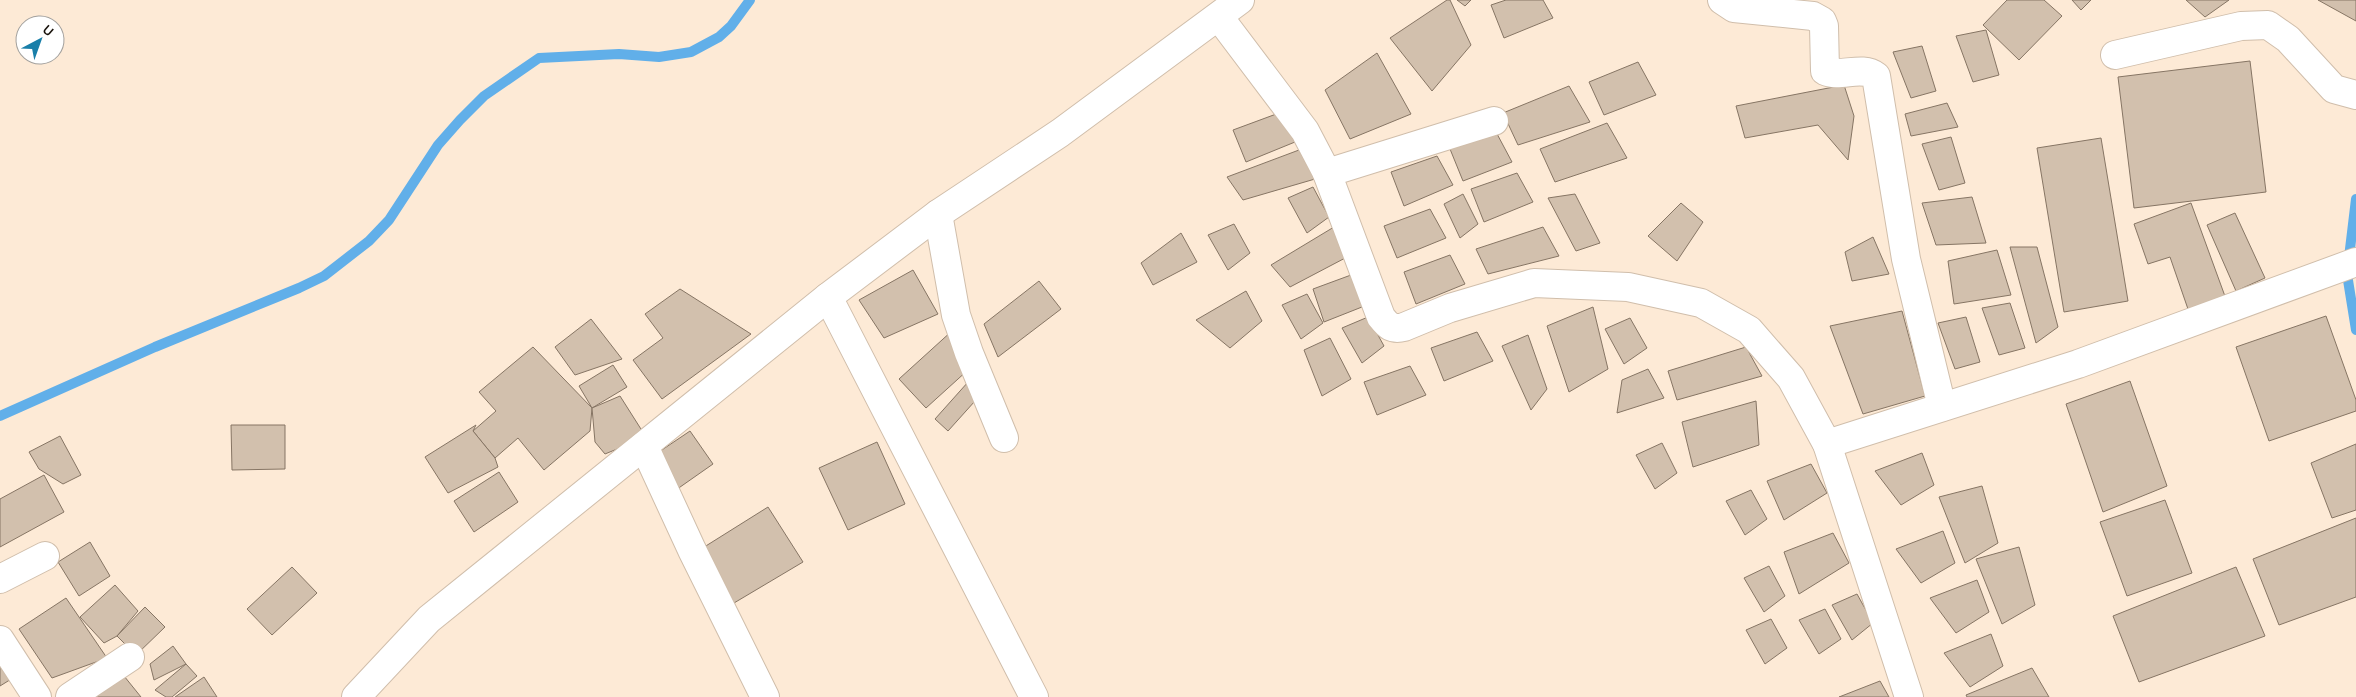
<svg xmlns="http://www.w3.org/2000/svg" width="2356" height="697" font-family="Karla,sans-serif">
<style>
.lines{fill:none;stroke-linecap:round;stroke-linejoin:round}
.stream{stroke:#61afe9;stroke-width:10}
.building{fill:#d2c0ad;stroke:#867564}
.minor-casing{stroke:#d0beab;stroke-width:30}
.minor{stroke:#fff;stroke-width:28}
</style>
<rect width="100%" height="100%" fill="#fdead6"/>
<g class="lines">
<g class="stream">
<path d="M2356 199 2347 274 2356 330"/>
<path d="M0 416 155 347 299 288 324 276 369 241 389 220 438 145 460 120 484 96 539 58 619 54 659 57 691 52 719 37 731 26 750 0"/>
</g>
</g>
<g class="building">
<path d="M1447 0H1450L1471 45 1432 91 1390 38Z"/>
<path d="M1457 0H1471L1465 6Z"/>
<path d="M1506 0H1543L1553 18 1504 38 1491 5Z"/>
<path d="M2007 0H2044L2062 16 2019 60 1983 25Z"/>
<path d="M2072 0H2091L2081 10Z"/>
<path d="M2186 0H2229L2205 17Z"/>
<path d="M2318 0H2356V21Z"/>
<path d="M1986 30 1999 75 1973 82 1956 36Z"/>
<path d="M1922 46 1936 91 1911 98 1893 52Z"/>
<path d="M1377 53 1411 114 1350 139 1325 90Z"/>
<path d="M2250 61 2266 192 2134 208 2118 77Z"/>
<path d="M1638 62 1656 95 1604 115 1589 82Z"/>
<path d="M1844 85 1854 116 1848 160 1818 125 1745 138 1736 106Z"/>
<path d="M1569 86 1590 122 1518 145 1503 113Z"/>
<path d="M1947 103 1958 127 1911 136 1905 114Z"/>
<path d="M1279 113 1295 142 1246 162 1233 130Z"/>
<path d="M1607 123 1627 158 1555 182 1540 149Z"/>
<path d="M1496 132 1512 162 1463 181 1450 149Z"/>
<path d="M1951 137 1965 183 1939 190 1922 144Z"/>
<path d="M2101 138 2128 301 2064 312 2037 148Z"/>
<path d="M1299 150 1315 179 1243 200 1227 177Z"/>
<path d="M1437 156 1453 185 1404 206 1391 172Z"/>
<path d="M1517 173 1533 202 1484 222 1471 189Z"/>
<path d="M1313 187 1329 217 1307 233 1288 198Z"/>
<path d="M1463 194 1478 224 1460 238 1444 204Z"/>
<path d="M1575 194 1600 243 1576 251 1548 198Z"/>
<path d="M1972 197 1986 243 1936 245 1922 203Z"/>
<path d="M1681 203 1703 222 1677 261 1648 236Z"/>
<path d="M2191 203 2226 299 2189 312 2170 257 2148 264 2134 224Z"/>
<path d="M1430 209 1446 238 1397 258 1384 226Z"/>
<path d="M2235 213 2265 278 2236 291 2207 225Z"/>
<path d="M1234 224 1250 253 1228 270 1208 235Z"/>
<path d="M1334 227 1349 256 1290 287 1271 265Z"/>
<path d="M1543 227 1559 256 1488 274 1476 249Z"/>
<path d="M1181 233 1197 262 1153 285 1141 263Z"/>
<path d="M1873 237 1889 274 1852 281 1845 252Z"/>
<path d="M2010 247H2037L2058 327 2036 343Z"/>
<path d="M1997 250 2011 295 1954 304 1948 261Z"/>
<path d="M1450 255 1465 284 1416 304 1404 272Z"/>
<path d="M913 270 938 314 884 338 859 300Z"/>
<path d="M1351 275 1367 305 1324 322 1313 289Z"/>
<path d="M1039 281 1061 309 998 357 984 324Z"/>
<path d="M680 289 751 334 662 399 633 360 663 338 645 314Z"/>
<path d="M1246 291 1262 321 1230 348 1196 320Z"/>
<path d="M1307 294 1323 323 1301 339 1282 305Z"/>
<path d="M2010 303 2025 348 1999 355 1982 308Z"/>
<path d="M1593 307 1608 369 1569 392 1547 326Z"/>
<path d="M1902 311 1925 396 1863 414 1830 326Z"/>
<path d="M2326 316 2356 400V411L2269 441 2236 347Z"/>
<path d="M1368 317 1384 346 1362 363 1342 328Z"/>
<path d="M1966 317 1980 362 1955 369 1938 323Z"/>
<path d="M1630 318 1647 348 1624 364 1605 329Z"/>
<path d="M591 319 622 359 575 375 555 347Z"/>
<path d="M953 330 979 360 926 408 899 379Z"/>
<path d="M1477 332 1493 361 1444 381 1431 348Z"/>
<path d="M1528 335 1547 389 1531 410 1502 346Z"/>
<path d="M1330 338 1351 379 1322 396 1304 350Z"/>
<path d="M533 347 592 408 590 431 544 470 518 438 495 458 473 431 496 411 479 392Z"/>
<path d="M1746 347 1762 376 1677 400 1668 371Z"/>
<path d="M613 365 627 387 592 408 579 386Z"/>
<path d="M1410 366 1426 395 1377 415 1364 382Z"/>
<path d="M1648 369 1664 398 1617 413 1622 380Z"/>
<path d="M977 372 984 391 948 431 935 419Z"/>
<path d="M2130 381 2167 486 2103 512 2066 404Z"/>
<path d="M620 396 646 437 605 454 595 442 592 408Z"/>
<path d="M1756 401 1759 445 1693 467 1682 422Z"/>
<path d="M231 425H285V469L232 470Z"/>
<path d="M476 425 473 431 495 458 498 467 448 493 425 457Z"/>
<path d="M690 431 713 464 673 492 650 458Z"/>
<path d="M60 436 81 475 63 484 39 469 29 452Z"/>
<path d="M877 442 905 504 848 530 819 468Z"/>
<path d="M1662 443 1677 473 1655 489 1636 455Z"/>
<path d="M2356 444V510L2332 518 2311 463Z"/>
<path d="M1922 453 1934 485 1901 505 1875 471Z"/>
<path d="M1811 464 1827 493 1784 520 1767 481Z"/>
<path d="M499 472 518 502 474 532 454 501Z"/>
<path d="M44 475 64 512 0 547V499Z"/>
<path d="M1982 486 1998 543 1965 563 1939 497Z"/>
<path d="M1751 490 1767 519 1745 535 1726 501Z"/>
<path d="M2165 500 2192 573 2127 596 2100 522Z"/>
<path d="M768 507 803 562 734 603 701 549Z"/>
<path d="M2356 518V597L2279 625 2253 559Z"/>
<path d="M1943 531 1955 563 1921 583 1896 549Z"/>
<path d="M1833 533 1849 563 1799 594 1784 552Z"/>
<path d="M90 542 110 576 79 596 58 562Z"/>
<path d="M2019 547 2035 605 2002 624 1976 559Z"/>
<path d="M1769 566 1785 596 1764 612 1744 578Z"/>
<path d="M292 567 317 593 272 635 247 609Z"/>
<path d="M2236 567 2265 636 2139 682 2113 616Z"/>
<path d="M1977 580 1989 612 1956 633 1930 598Z"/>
<path d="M115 585 138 611 117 636 104 643 80 617Z"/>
<path d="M1857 594 1873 623 1852 640 1832 605Z"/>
<path d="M66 598 107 658 52 678 19 629Z"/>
<path d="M145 607 165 627 136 655 117 636Z"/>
<path d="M1825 609 1841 639 1819 654 1799 620Z"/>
<path d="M1771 619 1787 648 1765 664 1746 630Z"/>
<path d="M1991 634 2003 666 1970 687 1944 653Z"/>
<path d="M173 646 186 664 154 680 150 664Z"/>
<path d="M0 651 21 673 0 686Z"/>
<path d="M186 664 197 676 172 697H166L155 690Z"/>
<path d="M2032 668 2049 697H1967L1966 695Z"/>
<path d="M120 671 141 697H87Z"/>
<path d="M204 677 217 697H175Z"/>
<path d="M1880 681 1889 697H1839Z"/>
</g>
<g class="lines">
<defs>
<g id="minor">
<path d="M1722 0 1734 8 1813 16 1822 21 1824 26 1825 71C1840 78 1862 65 1876 76L1906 259 1942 407"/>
<path d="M1219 17 1305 131 1327 173 1381 317C1388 326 1392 330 1404 327L1450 308 1534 283 1628 287 1701 303 1749 330 1791 378 1827 444 1909 697"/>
<path d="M2115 55 2241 26 2268 25 2288 39 2334 89 2356 95"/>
<path d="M1327 173 1494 121"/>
<path d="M938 214 956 315 969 353 1004 438"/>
<path d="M828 297 1034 697"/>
<path d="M1827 444 2078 364 2356 262"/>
<path d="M644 446 692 550 765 697"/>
<path d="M0 579 45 556"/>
<path d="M0 640 37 697"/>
<path d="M70 697 130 657"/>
<path d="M356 697 429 619 828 297 938 214 1060 133 1240 0"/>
</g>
</defs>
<use href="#minor" class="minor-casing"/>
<use href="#minor" class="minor"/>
</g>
<g transform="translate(40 40) rotate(41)"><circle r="24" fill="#ffffff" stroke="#a2a09d"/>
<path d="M0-4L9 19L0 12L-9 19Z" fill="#197fa9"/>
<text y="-8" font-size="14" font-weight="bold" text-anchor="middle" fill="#17110a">U</text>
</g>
</svg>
